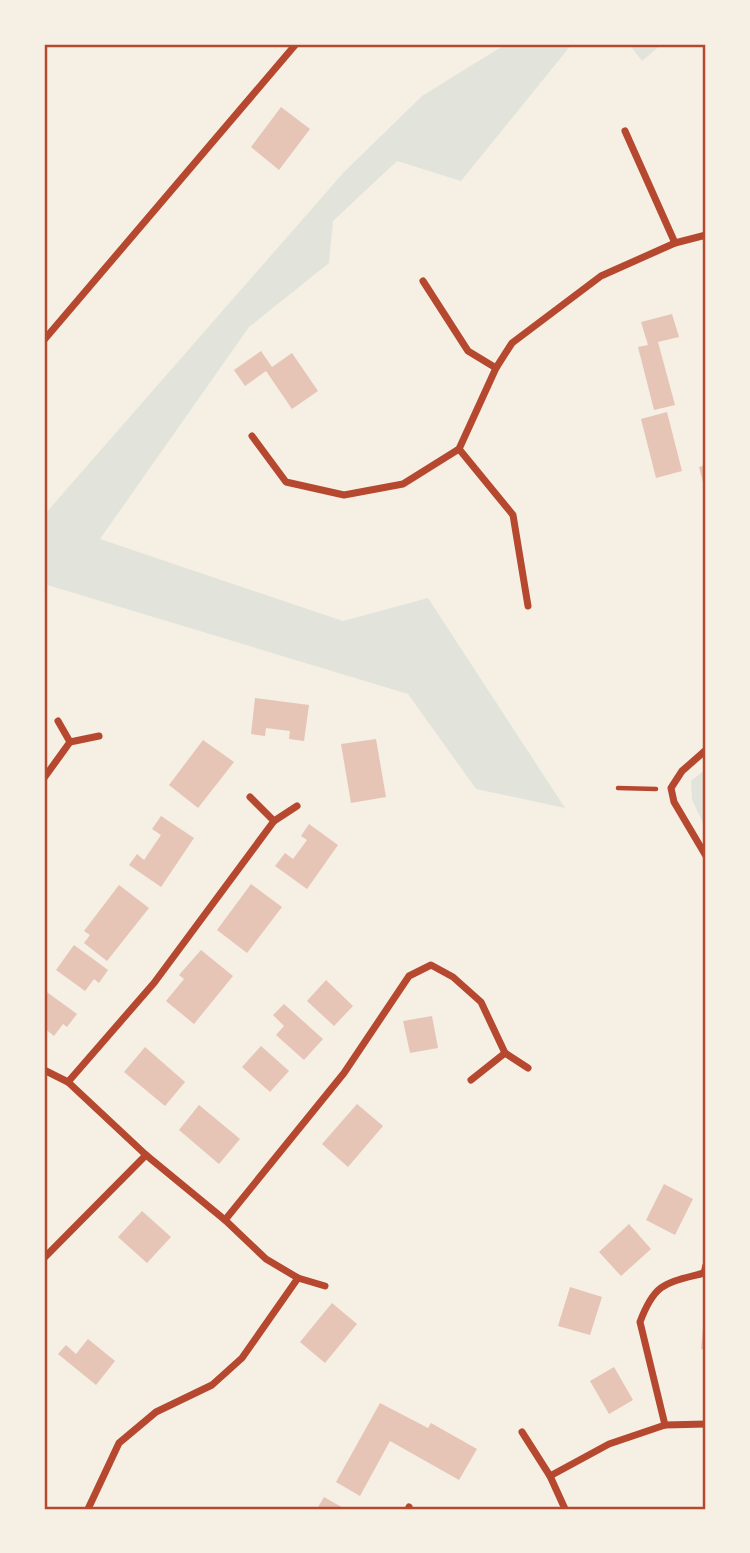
<svg xmlns="http://www.w3.org/2000/svg" width="750" height="1553" font-family="'Noto Sans',sans-serif">
<style>
.green{fill:#e2e4dc}
.building{fill:#e6c5b7}
.lines{fill:none;stroke-linecap:round;stroke-linejoin:round}
.path{stroke:#b5482f;stroke-width:4.5}
.minor{stroke:#b5482f;stroke-width:7}
.neatline{fill:none;stroke:#b5482f;stroke-width:2.5}
</style>
<rect width="100%" height="100%" fill="#f6efe4"/>
<g class="green">
<path d="M506 44H572L461 181 397 161 333 221 329 263 249 327 100 539 343 621 428 598 565 808 476 789 408 694 44 584V515L344 172 422 96Z"/>
<path d="M629 44H662L642 61Z"/>
<path d="M706 769V829L692 800 691 781Z"/>
</g>
<g class="building">
<path d="M281 107 310 129 279 170 251 147Z"/>
<path d="M672 314 679 337 658 342 675 405 654 410 638 347 648 345 641 322Z"/>
<path d="M261 351 272 367 292 353 318 391 292 409 266 371 245 386 234 370Z"/>
<path d="M667 412 682 471 656 478 641 419Z"/>
<path d="M706 465V490H705L699 467Z"/>
<path d="M255 698 309 705 304 741 289 739 290 731 266 728 265 736 251 734Z"/>
<path d="M376 739 386 797 351 803 341 744Z"/>
<path d="M203 740 234 762 198 808 169 785Z"/>
<path d="M161 816 194 838 161 887 129 865 137 854 144 860 161 835 152 829Z"/>
<path d="M309 824 338 845 307 889 275 866 285 853 293 859 307 840 301 836Z"/>
<path d="M251 884 282 907 247 953 217 930Z"/>
<path d="M119 885 149 908 107 961 84 943 90 935 84 931Z"/>
<path d="M74 945 108 970 99 983 94 979 85 991 56 970Z"/>
<path d="M201 950 233 976 194 1024 166 1001 184 979 179 975Z"/>
<path d="M326 980 353 1006 334 1026 307 1001Z"/>
<path d="M44 990 77 1014 67 1027 63 1024 54 1036 44 1028Z"/>
<path d="M284 1004 323 1039 304 1060 276 1035 284 1026 273 1015Z"/>
<path d="M432 1016 438 1048 410 1053 403 1021Z"/>
<path d="M261 1046 289 1071 270 1092 242 1067Z"/>
<path d="M145 1047 185 1082 165 1106 124 1072Z"/>
<path d="M357 1104 383 1126 348 1167 322 1144Z"/>
<path d="M199 1105 240 1139 219 1164 179 1130Z"/>
<path d="M664 1184 693 1199 675 1235 646 1220Z"/>
<path d="M142 1211 171 1237 147 1263 118 1237Z"/>
<path d="M629 1224 651 1249 621 1276 599 1252Z"/>
<path d="M570 1287 602 1297 590 1335 558 1326Z"/>
<path d="M332 1303 357 1324 325 1363 300 1342Z"/>
<path d="M704 1318 706 1319V1350L701 1349Z"/>
<path d="M88 1339 115 1361 96 1385 58 1354 66 1345 76 1354Z"/>
<path d="M614 1367 633 1400 609 1414 590 1381Z"/>
<path d="M380 1403 428 1428 431 1423 477 1449 459 1480 390 1441 360 1496 336 1482Z"/>
<path d="M324 1497 345 1509H317Z"/>
</g>
<g class="lines">
<path class="path" d="M618 788 656 789"/>
<g class="minor">
<path d="M625 131 675 243"/>
<path d="M423 281 468 351 496 368"/>
<path d="M44 340 296 44"/>
<path d="M252 436 286 482 344 495 403 484 459 449 496 368 512 343 601 276 675 243 706 235"/>
<path d="M459 449 513 515 528 606"/>
<path d="M58 721 70 742"/>
<path d="M706 750 682 771 671 788 674 802 706 856"/>
<path d="M44 778 70 742 99 736"/>
<path d="M250 797 274 821"/>
<path d="M44 1070 68 1082 146 1155 225 1220 266 1259 298 1278 325 1286"/>
<path d="M471 1080 505 1053"/>
<path d="M68 1082 154 983 274 821 297 806"/>
<path d="M225 1220 344 1073 409 976 431 965 453 977 481 1002 505 1053 528 1068"/>
<path d="M44 1258 146 1155"/>
<path d="M665 1425 640 1322C655 1282 666 1283 704 1273L706 1265"/>
<path d="M522 1432 550 1476 565 1509"/>
<path d="M550 1476 609 1444 665 1425 706 1424"/>
<path d="M88 1509 119 1443 156 1412 212 1385 242 1358 298 1278"/>
<path d="M408 1509 409 1507"/>
</g>
</g>
<rect width="750" height="1553" fill="none" stroke="#f6efe4" stroke-width="91"/>
<rect x="46" y="46" width="658" height="1462" class="neatline"/>
</svg>
